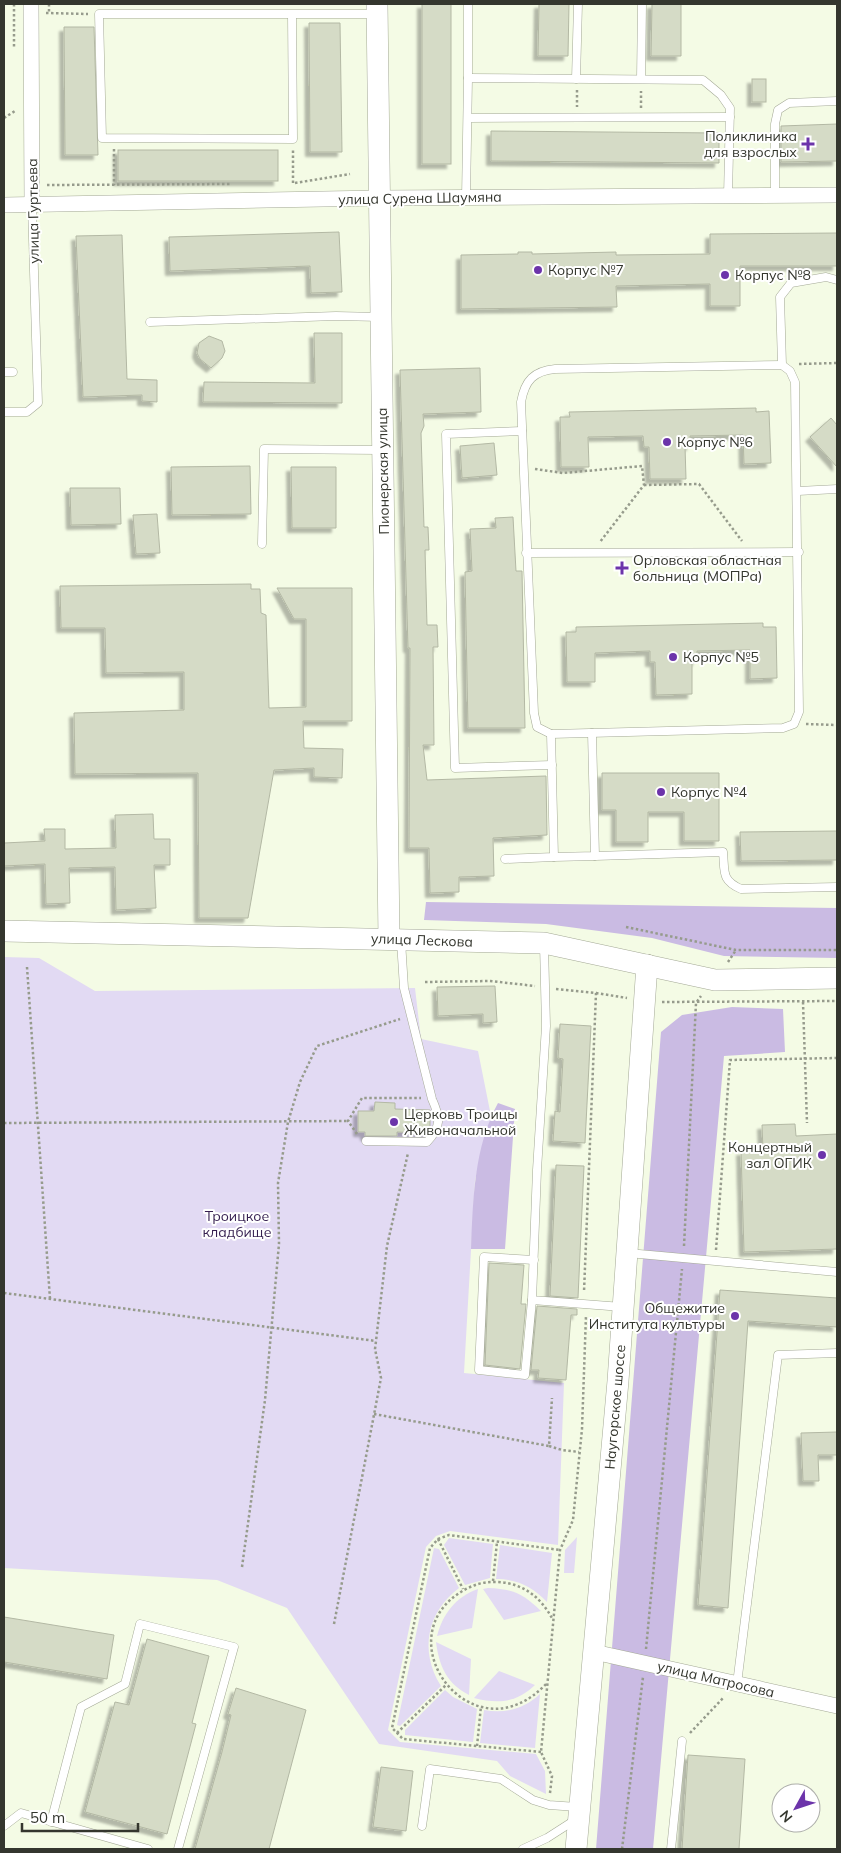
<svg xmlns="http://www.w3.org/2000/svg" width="841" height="1853" font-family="Mulish,sans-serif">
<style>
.green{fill:#e2daf3}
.forest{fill:#cabbe3}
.building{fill:#d5dbc6;stroke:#b3b8a4;filter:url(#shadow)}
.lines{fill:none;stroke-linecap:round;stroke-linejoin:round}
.service-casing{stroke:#a4a996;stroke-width:9}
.minor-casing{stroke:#a4a996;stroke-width:16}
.secondary-casing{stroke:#a4a996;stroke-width:22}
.path{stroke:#969b8c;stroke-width:2.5;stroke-dasharray:2.5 2.5;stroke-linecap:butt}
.service{stroke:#fff;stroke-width:8}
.minor{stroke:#fff;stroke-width:15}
.secondary{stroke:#fff;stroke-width:21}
.poi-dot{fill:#6c34aa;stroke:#fff;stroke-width:2}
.labels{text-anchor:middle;stroke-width:4;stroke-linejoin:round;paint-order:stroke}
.poi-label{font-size:14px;fill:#34362e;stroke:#fff;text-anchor:start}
.street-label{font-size:14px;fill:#34362e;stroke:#fff}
.park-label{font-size:14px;fill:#351f50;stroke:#fff}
</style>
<defs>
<filter id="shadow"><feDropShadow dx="-4.5" dy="4.5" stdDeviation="1" flood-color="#0004"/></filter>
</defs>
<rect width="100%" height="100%" fill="#f4fbe5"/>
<g class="green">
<path d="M4 957 39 958 95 991 415 988 421 1039 478 1051 491 1116 475 1180 464 1373 564 1383 558 1545 450 1531 436 1536 426 1547 388 1730 400 1742 536 1754 545 1771 546 1794 510 1776 497 1761 379 1744 287 1608 217 1580 4 1568Z"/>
<path d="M577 1537 574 1573H564L565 1550Z"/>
<path d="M449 1538 493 1544 490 1578 465 1585 444 1545Z"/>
<path d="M500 1545 552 1553 547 1602C533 1587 518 1579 496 1579Z"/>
<path d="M434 1548 439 1549 459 1588C427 1612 419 1651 441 1686L400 1726 397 1725Z"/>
<path d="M488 1588C514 1589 523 1594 541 1611L504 1620 483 1589Z"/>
<path d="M478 1589 472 1628 437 1636C443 1613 456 1597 478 1589Z"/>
<path d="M436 1642 471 1659 469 1695C447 1684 439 1666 436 1642Z"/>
<path d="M499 1671 535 1685C516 1703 498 1704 474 1698Z"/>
<path d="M445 1690 453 1697 477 1709 473 1742 405 1735V1730Z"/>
<path d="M540 1694 535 1748 480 1743 484 1710C505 1714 524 1709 540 1694Z"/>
</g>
<g class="forest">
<path d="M426 902 837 908V958L724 956 652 938 546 924 424 920Z"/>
<path d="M732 1007 783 1009 785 1052 724 1056 653 1849H596L661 1032 682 1015Z"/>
<path d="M498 1103 515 1109 505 1249H471C473 1200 474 1147 498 1103Z"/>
</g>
<g class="building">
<rect x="422" y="4" width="29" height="160"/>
<path d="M539 4H569L568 56H538Z"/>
<path d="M652 4H681V56H651Z"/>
<path d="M309 23H340L342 152H310Z"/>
<path d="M64 27H94L98 155H65Z"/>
<rect x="752" y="79" width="14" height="23"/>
<path d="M837 124V161L781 162V126Z"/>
<path d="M491 131 719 133V163L491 161Z"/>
<rect x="118" y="150" width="160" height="31"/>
<path d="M339 232 342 292 311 293 310 266 170 271 169 237Z"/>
<path d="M837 233V266H740V306H710V284L616 286 617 307 461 309V255L518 254V252H532V254L616 252V255L710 254V234Z"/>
<path d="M122 235 127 379 157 380V402L142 401V395L83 397 76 236Z"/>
<path d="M314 333H342V403L203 402 204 382 315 383Z"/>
<path d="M209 336 222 341 225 351 222 358 211 368 200 359 197 353 199 343Z"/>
<path d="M480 368 481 412 423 414 424 426 421 433 424 527H428L429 550H425L427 625H437L438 647H433L434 745H423L427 780 546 776 547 835 493 838 494 876 459 877V892L430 893 429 848H409L410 648H408L400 370Z"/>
<path d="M756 408V412L769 411 771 463 744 464 743 435 690 436 691 446H685L686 479H650L649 447H644L643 436 588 437 589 467H561L560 417H570L569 412Z"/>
<path d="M831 418 837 425V467L810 437Z"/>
<path d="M494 443 497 475 462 478 460 446Z"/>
<path d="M250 466 251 514 172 515 171 467Z"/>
<path d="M291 467H336V528H292Z"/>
<path d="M70 488H120L121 524 71 525Z"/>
<path d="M157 514 160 553 136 554 133 515Z"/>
<path d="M513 517 516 571H522L525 728H468L465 572 472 571 470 529 496 528 495 518Z"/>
<path d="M251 584V589H260L261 613 266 615 269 708 306 707V619H294L277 588H352V721H303L304 748 343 749 342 778 314 777V768L274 770 248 918H199L198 773 75 774 74 713 184 710V672L106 673 105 628H61L60 586Z"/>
<path d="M763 623V627H776L777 678 750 679V650L697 651V661L692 662V694L656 695 655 662H650V651L595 653V682H567L566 632H576V627Z"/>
<path d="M602 773H719V841H684V812H648V842H616V810H602Z"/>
<path d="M153 814 154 839H170V865H154L156 908 116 910 115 867 69 868 70 903 46 904 45 864 4 866V843L45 841 44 829H65V849L116 848 115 815Z"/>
<path d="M837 831V860L741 861 740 832Z"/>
<path d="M495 986 497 1022 483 1023V1014L438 1016 437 987Z"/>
<path d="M560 1024 591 1026 585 1143 553 1141 555 1111 560 1112 563 1059 558 1058Z"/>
<path d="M375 1102 395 1103V1109L430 1110V1129L428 1133 397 1132V1136H365V1132H358V1111H374Z"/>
<path d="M795 1124 796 1136 837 1134V1249L744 1252 741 1151H763L762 1125Z"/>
<path d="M556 1165 584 1166 578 1298 550 1296Z"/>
<path d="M489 1263 524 1265 521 1304H526L520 1369 485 1365Z"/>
<path d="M720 1290 837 1298V1327L748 1321 728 1608 698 1605Z"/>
<path d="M537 1306 577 1309V1315H571L566 1380 538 1378 539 1370H531Z"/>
<path d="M837 1432V1455H818L819 1481H803L801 1433Z"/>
<path d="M4 1617 114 1635 107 1679 4 1662Z"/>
<path d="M147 1639 209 1656 192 1723 196 1724 167 1834 85 1812 115 1702 129 1705Z"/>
<path d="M236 1688 306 1710 269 1849H195L222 1752 231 1715 228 1714Z"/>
<path d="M688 1755 745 1759 739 1849H682Z"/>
<path d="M381 1767 413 1771 406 1831 373 1827Z"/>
</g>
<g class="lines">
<defs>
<g id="service">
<path d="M468 4V78"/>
<path d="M292 14 293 139 102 138 99 14H375"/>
<path d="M576 79 578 4"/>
<path d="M641 79 642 4"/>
<path d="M468 118 730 117"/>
<path d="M775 195V124L778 110 789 103 837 101"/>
<path d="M466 198 468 78 703 80 721 95 730 108 728 196"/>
<path d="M150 322 336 316 380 317"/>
<path d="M782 365 790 371 795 382 799 712 794 724 783 728 551 734 537 727 534 713 521 402C525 380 534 371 555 369Z"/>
<path d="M782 365 780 297 791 283 826 277 837 280"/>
<path d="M4 372H13"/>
<path d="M4 412H27L38 403 32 205"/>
<path d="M522 431 446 434 455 768 552 765"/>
<path d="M798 491 837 489"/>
<path d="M262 544 264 449 380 450"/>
<path d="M526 553 799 552"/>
<path d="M595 856 723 852C725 872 721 880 741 889L837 887"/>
<path d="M554 857 595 856 592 733"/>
<path d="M505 859 554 857 551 734"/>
<path d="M544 944 546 1026 537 1170 532 1300 622 1307"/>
<path d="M366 1141 427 1142C442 1126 440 1117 432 1099L404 988 401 941"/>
<path d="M628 1253 837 1272"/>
<path d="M532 1300 525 1375 479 1370 484 1257 534 1260"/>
<path d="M737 1684 778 1355 837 1353"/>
<path d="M51 1822 81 1707 125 1684 140 1624 234 1647 178 1849"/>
<path d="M4 1826 21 1813 148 1849"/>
<path d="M422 1826 430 1769 501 1779 533 1800 549 1805 577 1807"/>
<path d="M523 1849 547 1838 575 1820"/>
<path d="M671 1849 682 1741"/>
</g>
<g id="minor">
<path d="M31 4 32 205"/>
<path d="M4 205 379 198 837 195"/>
<path d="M594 1652 837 1706"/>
</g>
<g id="secondary">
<path d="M377 4 389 939"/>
<path d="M4 931 544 943 715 980 837 978"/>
<path d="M576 1849 618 1381 647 965"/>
</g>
</defs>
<use href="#service" class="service-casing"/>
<use href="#minor" class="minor-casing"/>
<use href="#secondary" class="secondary-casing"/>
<g class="path">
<path d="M14 4V48"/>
<path d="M49 4V13"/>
<path d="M46 13 88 14"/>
<path d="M577 90V107"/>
<path d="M641 108V91"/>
<path d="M4 118 15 111"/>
<path d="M114 149V185"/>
<path d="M293 183V150"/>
<path d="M295 183 350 174"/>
<path d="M47 185 232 184"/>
<path d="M799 364 837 363"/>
<path d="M535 469 563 473 642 466 644 485 600 542"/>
<path d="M644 485 699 484 742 541"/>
<path d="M806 724 837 725"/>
<path d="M626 927 736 950H837"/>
<path d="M728 962 736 950"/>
<path d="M27 967 50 1299"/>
<path d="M425 982 490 981 535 986"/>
<path d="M556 989 596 993 584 1292"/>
<path d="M596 993 627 998"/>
<path d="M662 1002 837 1001"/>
<path d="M803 1002 807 1123"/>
<path d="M4 1123 348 1121"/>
<path d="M357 1134 348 1121 362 1098H421"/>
<path d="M684 1246 696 1003 701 996"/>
<path d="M716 1250 730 1060 837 1058"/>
<path d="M4 1293 376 1341"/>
<path d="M374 1414 549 1446 552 1398"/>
<path d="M549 1446 562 1450 579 1452"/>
<path d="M438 1539 463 1589"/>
<path d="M242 1567 265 1400 279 1244 278 1183 288 1122 300 1082 317 1046 400 1019"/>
<path d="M493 1581 497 1542"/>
<path d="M334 1624 381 1378 375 1349 376 1341 387 1246 408 1153"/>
<path d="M646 1649 682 1269"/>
<path d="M546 1684C476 1758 388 1647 455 1596 467 1587 481 1581 497 1582 523 1583 541 1597 553 1620"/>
<path d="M397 1733 446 1685"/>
<path d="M690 1733 724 1697"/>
<path d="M477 1746 481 1706"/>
<path d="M541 1752 403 1739 392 1728 430 1548 438 1539 449 1535 560 1550"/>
<path d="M550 1793 552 1776 541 1752 560 1550 573 1520 582 1429 586 1315"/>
<path d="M622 1849 643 1677"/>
</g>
<use href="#service" class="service"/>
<use href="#minor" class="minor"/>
<use href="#secondary" class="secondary"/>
</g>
<g class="poi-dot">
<path d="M805.5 136.5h5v5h5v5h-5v5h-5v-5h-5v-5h5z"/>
<circle cx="538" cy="270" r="5"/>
<circle cx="725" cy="275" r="5"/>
<circle cx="667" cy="442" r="5"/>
<path d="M619.5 560.5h5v5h5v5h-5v5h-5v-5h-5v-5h5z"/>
<circle cx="673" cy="657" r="5"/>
<circle cx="661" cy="792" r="5"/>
<circle cx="394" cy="1122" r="5"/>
<circle cx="822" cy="1155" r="5"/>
<circle cx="735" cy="1316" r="5"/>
</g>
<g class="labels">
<g class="poi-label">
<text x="797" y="141" text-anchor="end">Поликлиника<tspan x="797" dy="16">для взрослых</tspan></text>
<text x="548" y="275">Корпус №7</text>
<text x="735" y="280">Корпус №8</text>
<text x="677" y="447">Корпус №6</text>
<text x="633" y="565">Орловская областная<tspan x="633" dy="16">больница (МОПРа)</tspan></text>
<text x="683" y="662">Корпус №5</text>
<text x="671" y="797">Корпус №4</text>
<text x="404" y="1119">Церковь Троицы<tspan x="404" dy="16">Живоначальной</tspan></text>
<text x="812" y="1152" text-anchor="end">Концертный<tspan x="812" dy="16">зал ОГИК</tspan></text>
<text x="725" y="1313" text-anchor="end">Общежитие<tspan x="725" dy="16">Института культуры</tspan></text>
</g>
<g class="street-label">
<text transform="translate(420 198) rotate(-1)" y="5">улица Сурена Шаумяна</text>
<text transform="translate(33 211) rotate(-91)" y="5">улица Гуртьева</text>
<text transform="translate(383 471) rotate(-91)" y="5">Пионерская улица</text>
<text transform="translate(422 940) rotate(2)" y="5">улица Лескова</text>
<text transform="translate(615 1407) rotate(-85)" y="5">Наугорское шоссе</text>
<text transform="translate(716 1679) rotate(13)" y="5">улица Матросова</text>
</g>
<g class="park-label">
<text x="237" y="1221">Троицкое<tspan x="237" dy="16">кладбище</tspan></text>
</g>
</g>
<rect width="841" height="1853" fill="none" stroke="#34362e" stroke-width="10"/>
<g transform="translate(796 1808) rotate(230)"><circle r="24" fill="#ffffff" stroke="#aeafab"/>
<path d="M0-4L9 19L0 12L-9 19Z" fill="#6c34aa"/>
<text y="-8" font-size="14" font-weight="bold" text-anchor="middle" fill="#34362e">N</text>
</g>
<path d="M22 1823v8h116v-8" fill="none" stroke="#34362e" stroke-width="2.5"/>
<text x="30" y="1823" font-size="15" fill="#34362e" stroke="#ffffff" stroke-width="4" paint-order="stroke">50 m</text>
</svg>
